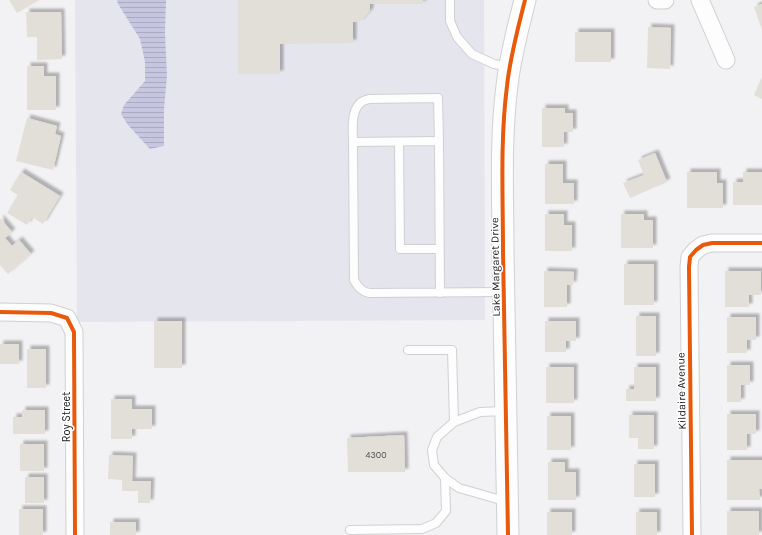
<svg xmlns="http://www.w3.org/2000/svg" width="762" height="535" font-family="Karla,sans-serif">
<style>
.built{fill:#e5e5ed}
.water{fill:url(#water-rules)}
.building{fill:#e2ded8;filter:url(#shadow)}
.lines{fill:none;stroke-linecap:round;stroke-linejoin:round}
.service-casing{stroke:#d0d0d2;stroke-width:10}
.minor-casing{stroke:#d0d0d2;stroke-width:19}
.tertiary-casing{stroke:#d0d0d2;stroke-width:23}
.service{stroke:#fdfdfd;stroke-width:8}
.minor{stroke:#fdfdfd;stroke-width:17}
.tertiary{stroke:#fdfdfd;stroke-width:21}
.cycleway-casing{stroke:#fff;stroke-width:6}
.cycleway{stroke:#e8590c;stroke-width:4}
.labels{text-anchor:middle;stroke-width:3;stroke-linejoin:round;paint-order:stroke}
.number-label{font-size:9px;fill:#535252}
.street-label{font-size:11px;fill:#222224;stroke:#fff}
</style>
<defs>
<pattern id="water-rules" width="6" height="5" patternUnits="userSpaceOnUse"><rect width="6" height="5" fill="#c6c6e0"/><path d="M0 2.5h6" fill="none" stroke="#aaaac0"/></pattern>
<filter id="shadow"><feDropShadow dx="3.5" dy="-3.5" stdDeviation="1" flood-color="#0004"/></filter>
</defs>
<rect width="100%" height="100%" fill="#f2f2f4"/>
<path class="built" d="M75 0H484L485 320 77 322Z"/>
<path class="water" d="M117 0H166L165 33 167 76 164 109V146L150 149 128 125 121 114 124 105 145 81V62L140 39 118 4Z"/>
<g class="building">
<path d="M9 0H39L17 13Z"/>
<path d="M238 0H423V4H370V11L360 22H353V43L280 44V74H238Z"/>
<path d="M762 4V30L754 7Z"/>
<path d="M26 12H61L62 59 37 60V37H27Z"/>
<path d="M648 27 671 28 670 69 647 68Z"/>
<rect x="575" y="32" width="36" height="30"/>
<path d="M27 66H44V76H56V110H27Z"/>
<path d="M762 77V99L754 95Z"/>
<path d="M542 108H565V113H573V132H564V147H542Z"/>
<path d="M27 118 57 126 55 134 61 136 53 170 16 161Z"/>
<path d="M655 153 667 182 630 198 623 183 644 175 638 160Z"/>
<path d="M545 164H563V183H574V204H545Z"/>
<path d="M21 172 60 196 43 224 32 217 27 225 7 213 18 195 10 190Z"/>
<path d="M687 172H717V183H723V208H687Z"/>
<path d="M743 172H762V205H733V182H743Z"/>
<path d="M545 214H564V225H572V251H545Z"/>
<path d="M621 214H644V220H653V248H621Z"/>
<path d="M0 218 12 232 5 238 12 246 19 240 31 254 8 274 0 265Z"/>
<rect x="624" y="264" width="30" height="41"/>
<path d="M544 271 574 272 573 285H567V307H544Z"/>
<path d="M725 271H761V295H749V307H725Z"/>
<rect x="636" y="316" width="20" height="40"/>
<path d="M727 317H756V340H747V353H727Z"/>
<rect x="154" y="321" width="28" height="47"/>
<path d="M545 321H576V341H566V352H545Z"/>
<rect x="0" y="344" width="19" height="20"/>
<rect x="27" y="349" width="19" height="39"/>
<path d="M727 365H750V385H741V402H727Z"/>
<rect x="546" y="367" width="28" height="36"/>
<path d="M634 367H656V401H626V389H634Z"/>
<path d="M111 399H132V409H152V429H132V439H111Z"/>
<path d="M22 410H45V434H13V417H22Z"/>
<path d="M727 414H756V434H747V450H727Z"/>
<path d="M629 415H654V449H638V438H629Z"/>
<rect x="547" y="416" width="24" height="34"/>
<path d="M404 435 405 472H348L347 438Z"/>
<rect x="20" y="444" width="24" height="27"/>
<path d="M109 455 133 456 132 481H151L150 503H138V491H122V480L108 479Z"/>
<path d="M727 460H762V489H759L760 500H727Z"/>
<path d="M548 462H565V472H576V500H548Z"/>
<rect x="634" y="464" width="21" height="33"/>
<rect x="25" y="477" width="19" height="26"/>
<rect x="19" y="509" width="24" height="26"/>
<rect x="727" y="511" width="32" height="24"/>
<rect x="547" y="512" width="25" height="23"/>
<rect x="636" y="512" width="21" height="23"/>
<rect x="110" y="522" width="26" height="13"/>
</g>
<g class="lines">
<defs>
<g id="service">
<path d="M450 0V21L457 37 472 54 494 64 510 67"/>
<path d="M353 142C353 130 350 108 363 101 363 101 369 99 369 99L438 98 439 141"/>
<path d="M399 142 400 249H439"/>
<path d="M440 293 439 141 353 142 354 280C358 287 361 291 369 293L503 292"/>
<path d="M408 350H452L454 422"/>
<path d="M506 411 480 412 454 422 437 437 432 450 434 465 445 478 459 488 508 502"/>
<path d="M350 530 422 529 436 523 446 511 445 478"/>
</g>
<g id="minor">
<path d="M657 0H665"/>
<path d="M700 0 726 60"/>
<path d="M0 312 51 313 67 318 74 332 75 535"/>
<path d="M692 535 689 267 690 257 696 250 703 245 712 243H762"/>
</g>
<path id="tertiary" d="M508 535C507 440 504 346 503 251 503 196 500 141 507 86 510 57 518 28 525 0"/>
</defs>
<use href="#service" class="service-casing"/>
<use href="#minor" class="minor-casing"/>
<use href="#tertiary" class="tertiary-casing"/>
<use href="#service" class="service"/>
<use href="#minor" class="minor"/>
<use href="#tertiary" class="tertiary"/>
<defs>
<g id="cycleway">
<path d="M0 312 51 313 67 318 74 332 75 535"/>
<path d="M508 535C507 440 504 346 503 251 503 196 500 141 507 86 510 57 518 28 525 0"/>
<path d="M692 535 689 267 690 257 696 250 703 245 712 243H762"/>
</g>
</defs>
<use href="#cycleway" class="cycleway-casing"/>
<use href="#cycleway" class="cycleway"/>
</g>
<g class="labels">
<g class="number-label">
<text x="376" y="458">4300</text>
</g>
<g class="street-label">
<text transform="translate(495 267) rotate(-91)" y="4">Lake Margaret Drive</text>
<text transform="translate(681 391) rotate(-91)" y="4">Kildaire Avenue</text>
<text transform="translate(66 417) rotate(-90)" y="4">Roy Street</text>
</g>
</g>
</svg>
